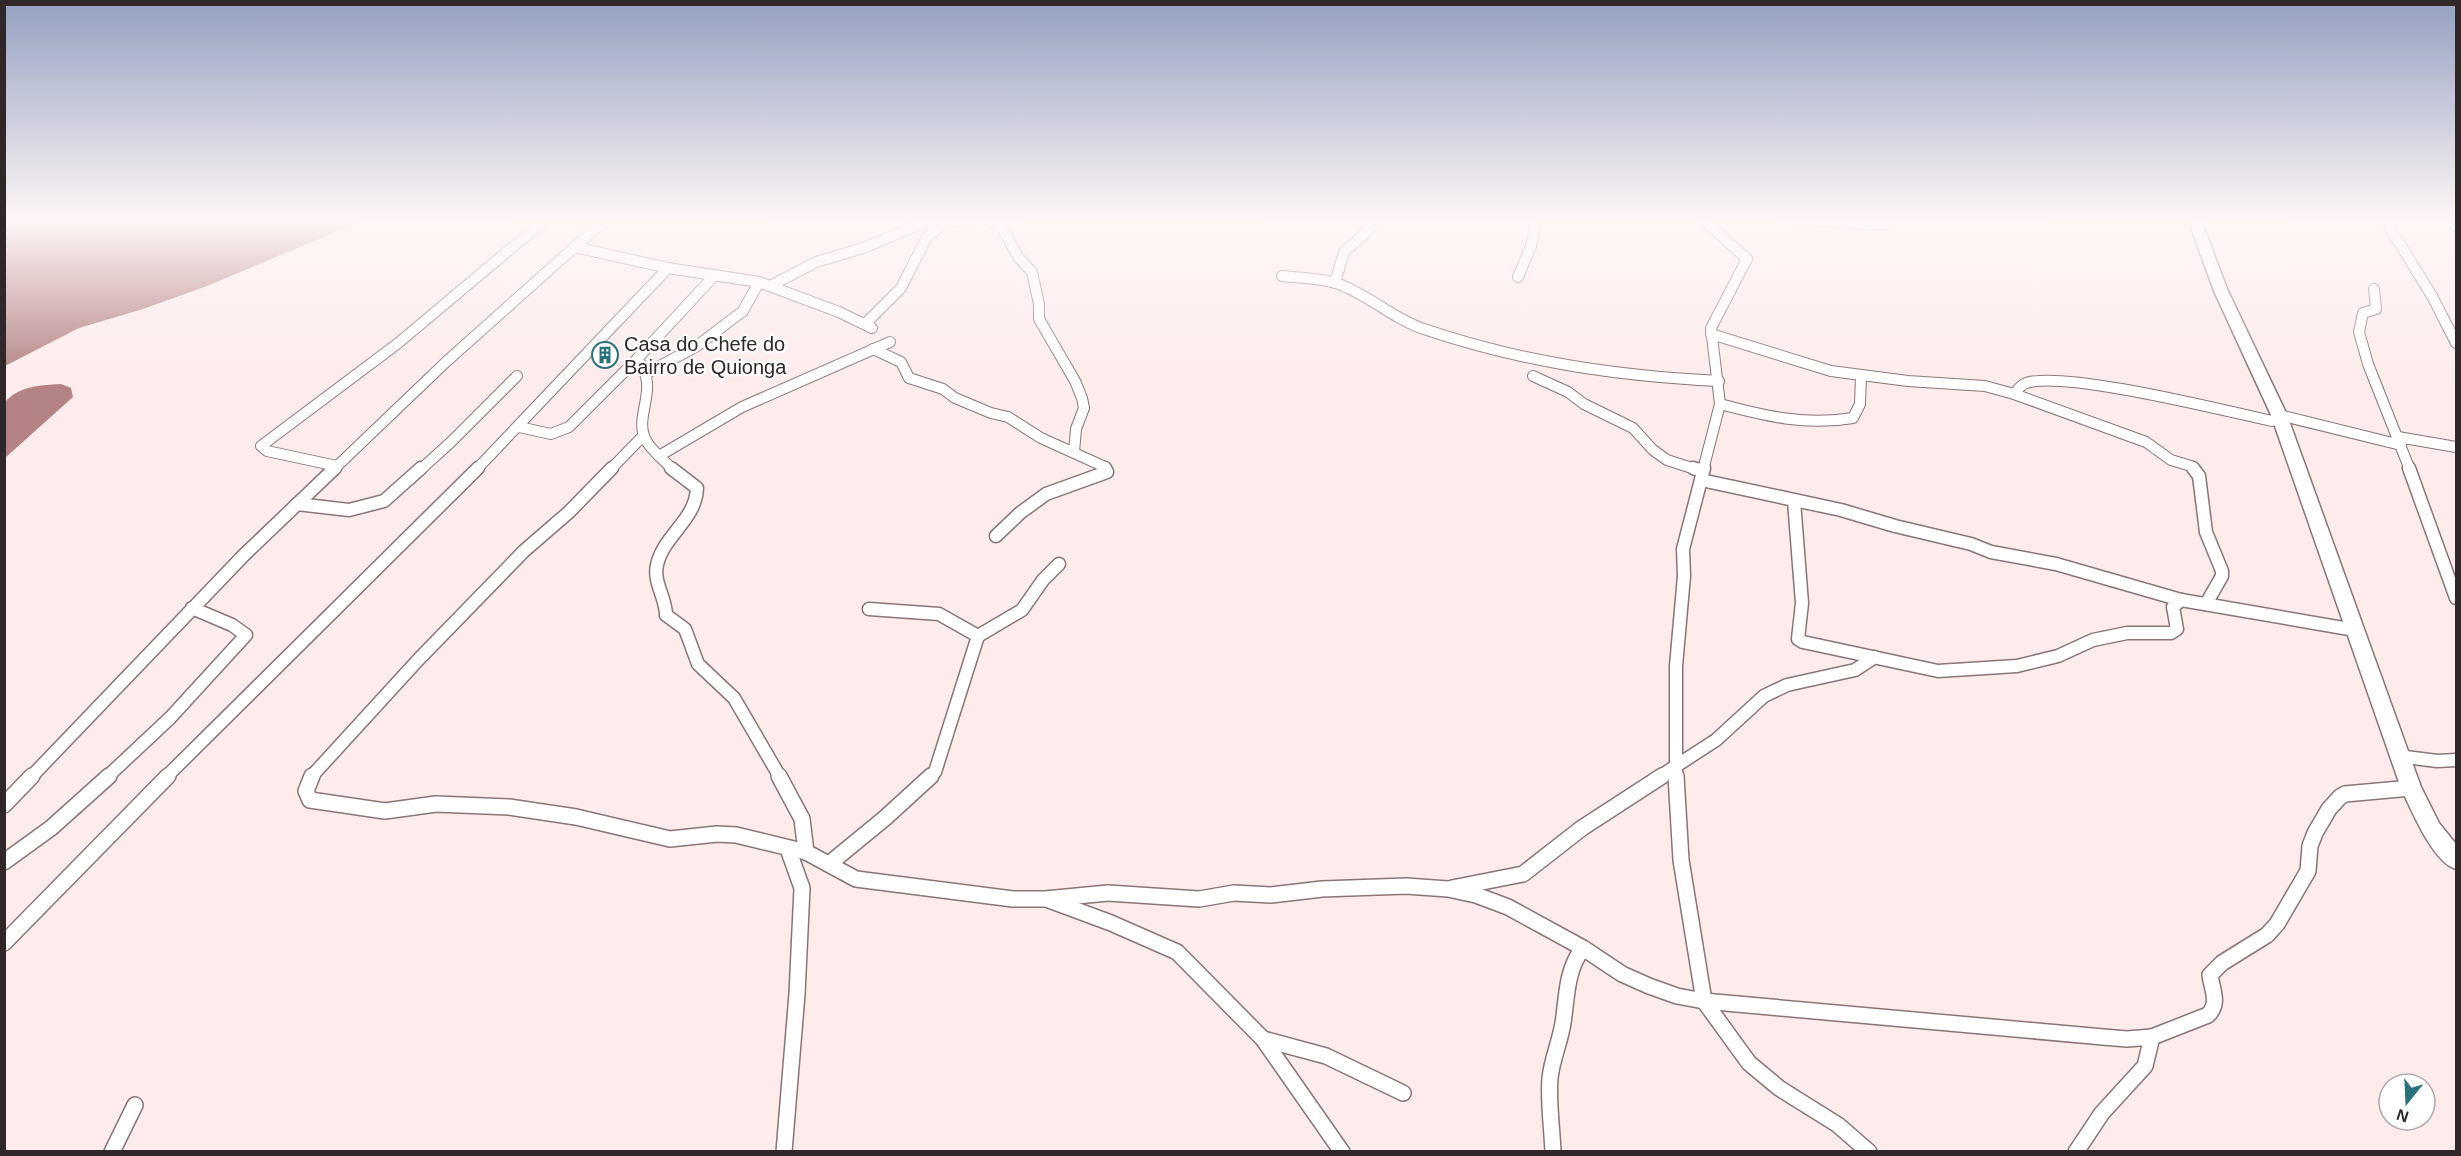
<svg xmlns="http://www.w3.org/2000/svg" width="2461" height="1156" font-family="Arial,sans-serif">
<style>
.water{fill:#b38385}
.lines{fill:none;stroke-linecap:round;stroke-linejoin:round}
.minor-far2-casing{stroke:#897576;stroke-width:12}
.minor-far1-casing{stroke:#897576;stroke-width:15}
.minor-casing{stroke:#897576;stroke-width:18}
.secondary-casing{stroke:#897576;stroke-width:3}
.minor-far2{stroke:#fff;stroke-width:10}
.minor-far1{stroke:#fff;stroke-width:12}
.minor{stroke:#fff;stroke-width:15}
.secondary{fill:#fff;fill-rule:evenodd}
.labels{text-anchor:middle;stroke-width:4.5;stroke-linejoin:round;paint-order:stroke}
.poi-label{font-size:20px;fill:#302828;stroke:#fff;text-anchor:start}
</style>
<rect width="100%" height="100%" fill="#feecec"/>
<g class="water">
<path d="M5 220H364L207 286 143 309 79 328 5 366Z"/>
<path d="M61 384 71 388 73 397 5 458V402C19 386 41 385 61 384Z"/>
</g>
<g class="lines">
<defs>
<g id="minor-far2">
<path d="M989 220 1003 229 1018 257 1032 272 1039 304V319L1075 381 1082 398 1084 408 1076 429 1074 452"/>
<path d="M1797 220 1890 225"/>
<path d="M2385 220 2432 296 2456 343"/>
<path d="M2452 220 2456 226"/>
<path d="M575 247 668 268 759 282 839 312 872 328"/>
<path d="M1282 276C1299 278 1320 278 1336 283 1368 294 1393 319 1424 329 1521 362 1618 376 1719 381"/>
<path d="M1518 277 1531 246 1537 220"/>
<path d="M1335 283 1344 252 1380 220"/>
<path d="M770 286 816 262 863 248 921 224 974 220"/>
<path d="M2374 289 2376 309 2363 313 2359 332 2368 364 2410 470"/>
<path d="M865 324 901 288 927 237 949 220"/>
<path d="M1711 334 1831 371 1908 381 1985 386 2014 394 2146 442 2171 460 2191 466 2194 470"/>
<path d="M873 349 901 362 909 378 943 389 955 398 991 413 1008 417 1041 438 1105 467 1106 470"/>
<path d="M637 359C662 389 631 417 647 442 653 452 665 461 673 470"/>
<path d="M647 373 697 346 743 311 759 282"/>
<path d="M1533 376 1568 392 1584 404 1633 428 1653 450 1667 460 1698 470"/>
<path d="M2014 394C2017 391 2020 386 2024 384 2056 368 2230 412 2272 421L2279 415 2401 445"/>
<path d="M1720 404C1765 416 1806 426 1853 418L1860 404 1861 376"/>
<path d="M519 427 551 434 569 427 637 359 714 276"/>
<path d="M2398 437 2456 447"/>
<path d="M659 456 742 407 890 342"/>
<path d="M337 466 267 451 261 446 397 344 545 220"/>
<path d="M333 470 447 361 605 220"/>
<path d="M420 470 451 442 517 376"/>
<path d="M476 470 668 268"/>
<path d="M610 470 643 436"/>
<path d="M1703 470 1720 404 1711 328 1747 259 1704 220"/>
</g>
<g id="minor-far1">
<path d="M671 468 697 488C696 520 663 536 657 565 653 583 666 597 666 615L685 629 698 664 734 698 780 777"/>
<path d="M1693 468 1703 471"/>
<path d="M2193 468 2199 476 2206 532 2222 571V576L2206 604"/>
<path d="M2409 468 2456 598"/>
<path d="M1701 480 1841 510 1895 526 1971 544 1991 552 2056 564 2181 600 2355 630"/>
<path d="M1794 501 1802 603 1798 639 1803 642 1938 671 2017 666 2058 656 2093 640 2127 633H2171L2177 629 2173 607 2181 600"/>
<path d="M297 504 349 510 384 501 421 468"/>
<path d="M996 536 1020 513 1046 494 1107 472 1105 468"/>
<path d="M869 609 939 614 978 636 935 772 929 777"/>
<path d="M978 636 1022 610 1043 580 1059 564"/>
<path d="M2398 756 2437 761 2456 760"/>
<path d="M31 777 244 555 335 468"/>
<path d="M107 777 170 718 246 635 232 625 192 608"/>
<path d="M166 777 478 468"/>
<path d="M311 777 418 660 524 551 569 512 612 468"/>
<path d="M1659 777 1716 740 1764 696 1787 685 1855 670 1875 657"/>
<path d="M1676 777V666L1684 576 1683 549 1704 468"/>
</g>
<g id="minor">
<path d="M312 776 306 791 310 800 385 811 436 804 509 807 576 817 670 839 717 834 736 835 806 852 856 879 1013 899H1045L1108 893 1199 899 1234 893 1271 895 1322 889 1406 886 1448 889 1476 895 1508 907 1583 948 1622 974 1649 986 1677 996 1704 1001 2103 1037 2127 1039 2152 1037"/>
<path d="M779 776 802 819 806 852"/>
<path d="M1676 776 1681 860 1704 1001 1749 1063 1779 1088 1838 1125 1869 1152"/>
<path d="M4 805 32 776"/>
<path d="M4 862 51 828 109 776"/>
<path d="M829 864 885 818 931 776"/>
<path d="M1452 888 1523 874 1582 828 1662 776"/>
<path d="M1049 900 1111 923 1177 952 1263 1039 1342 1152"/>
<path d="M4 943 168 776"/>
<path d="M1263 1039 1326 1056 1403 1093"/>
<path d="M112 1152 135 1105"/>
<path d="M784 1152 797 994 802 888 788 849"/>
<path d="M1553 1152C1552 1127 1548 1102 1550 1078 1552 1059 1560 1042 1563 1023 1567 997 1566 970 1583 948"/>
<path d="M2076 1152 2102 1113 2145 1066 2152 1037 2208 1015C2220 1003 2212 990 2210 975L2222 963 2267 935 2277 924 2308 871 2310 846 2315 833 2329 809 2340 797 2345 794 2411 788"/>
</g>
<path id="secondary" d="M2188 220H2201L2228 291 2287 415 2421 787 2439 823 2456 844V869C2433 863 2411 809 2401 788L2271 415 2214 291Z"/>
</defs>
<use href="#minor-far2" class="minor-far2-casing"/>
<use href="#minor-far1" class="minor-far1-casing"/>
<use href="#minor" class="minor-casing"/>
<use href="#secondary" class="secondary-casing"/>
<use href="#minor-far2" class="minor-far2"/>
<use href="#minor-far1" class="minor-far1"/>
<use href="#minor" class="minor"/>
<use href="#secondary" class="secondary"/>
</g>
<linearGradient id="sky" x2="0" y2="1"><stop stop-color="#93a0c0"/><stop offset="0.58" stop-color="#fff6f6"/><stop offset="1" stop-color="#fff6f6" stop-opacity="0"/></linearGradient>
<rect width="2461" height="381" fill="url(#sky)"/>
<defs>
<symbol id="building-ring" viewBox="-11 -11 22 22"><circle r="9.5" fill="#fff" stroke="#29727b" stroke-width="1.5"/><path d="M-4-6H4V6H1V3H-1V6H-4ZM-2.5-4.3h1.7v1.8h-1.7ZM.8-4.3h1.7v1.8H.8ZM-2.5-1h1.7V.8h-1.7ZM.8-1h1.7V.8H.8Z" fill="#29727b"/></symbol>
</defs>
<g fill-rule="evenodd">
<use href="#building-ring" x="590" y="340" width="30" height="30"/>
</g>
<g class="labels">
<g class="poi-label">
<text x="624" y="351">Casa do Chefe do<tspan x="624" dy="23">Bairro de Quionga</tspan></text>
</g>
</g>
<rect width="2461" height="1156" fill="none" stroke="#302828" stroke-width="12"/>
<g transform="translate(2407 1102) rotate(198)"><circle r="28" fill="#ffffff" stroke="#aca9a9" stroke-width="1.5"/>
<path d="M0-4.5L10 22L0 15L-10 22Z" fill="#29727b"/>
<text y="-9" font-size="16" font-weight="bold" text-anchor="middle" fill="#302828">N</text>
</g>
</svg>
